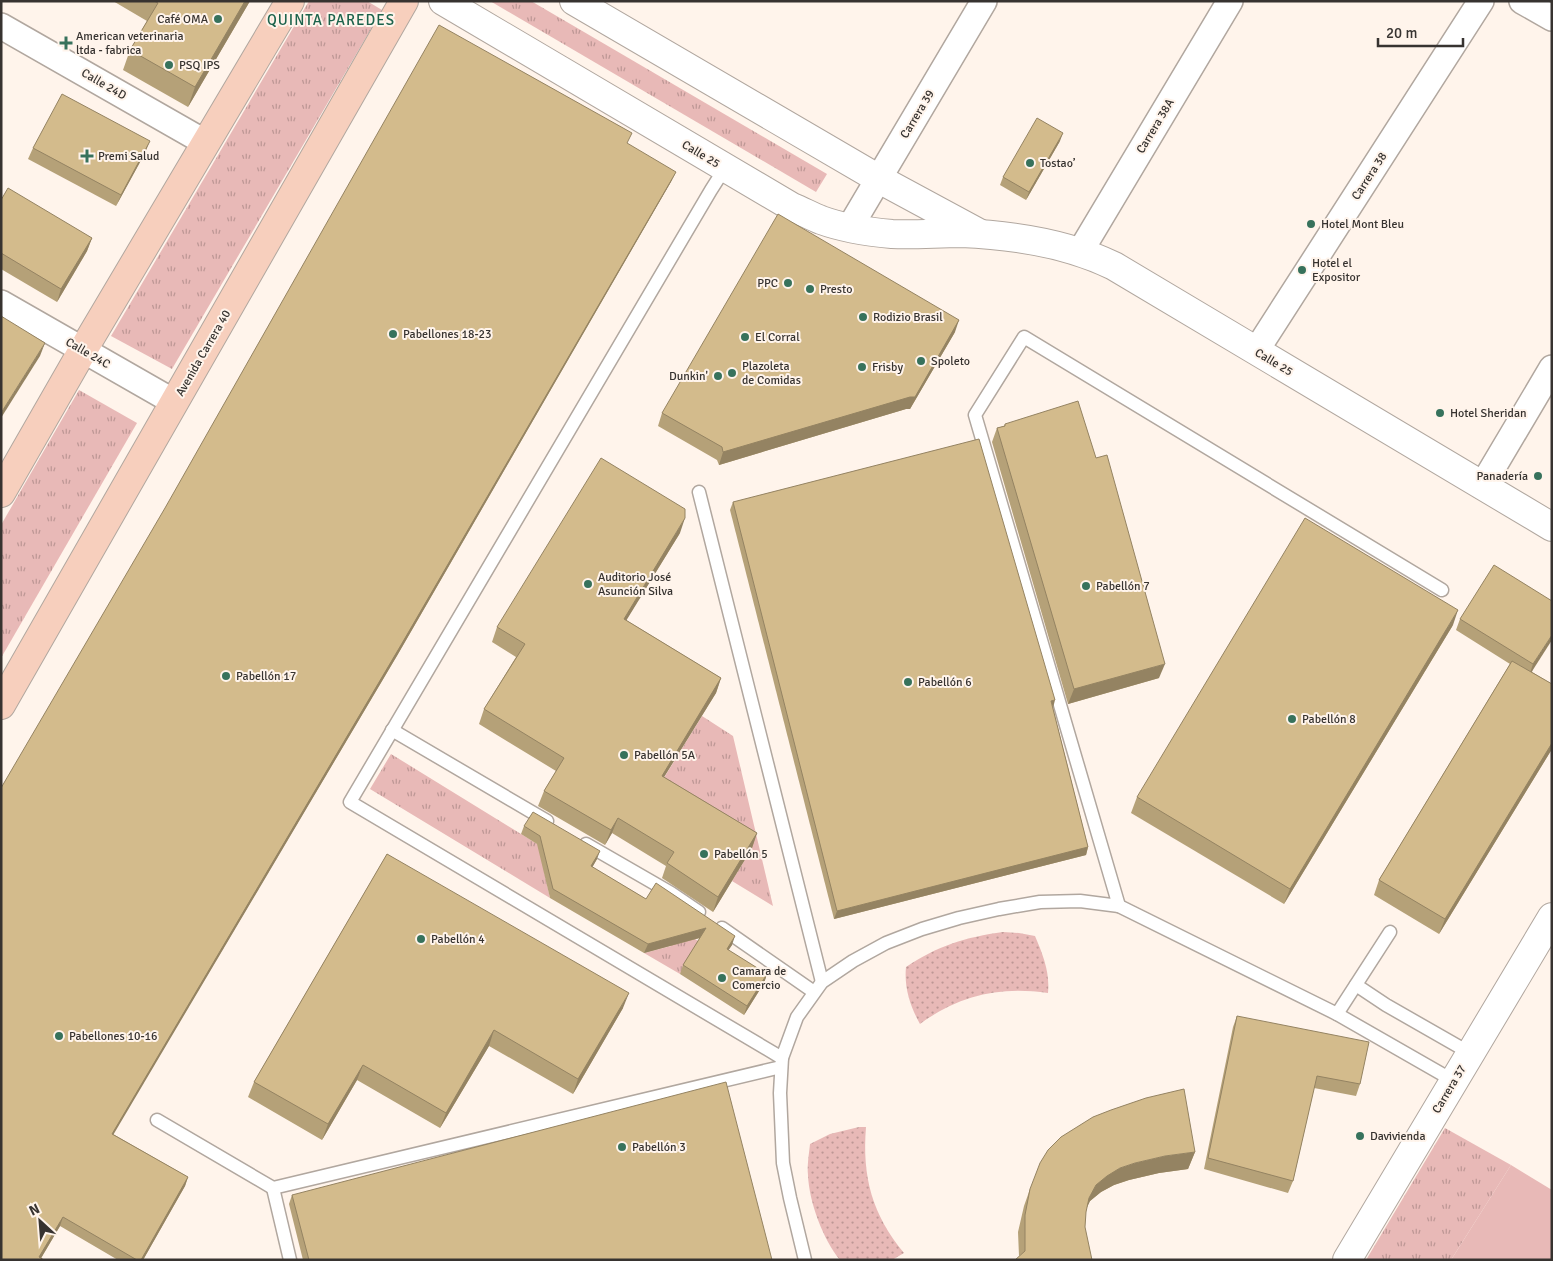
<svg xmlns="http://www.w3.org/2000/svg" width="1553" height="1261" font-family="Signika,sans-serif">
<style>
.grass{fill:url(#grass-tufts)}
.park{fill:#e8b9b7}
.garden{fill:url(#garden-dots)}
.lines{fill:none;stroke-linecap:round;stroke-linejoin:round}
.service-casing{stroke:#b1a79f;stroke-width:15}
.minor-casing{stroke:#b1a79f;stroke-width:28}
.tertiary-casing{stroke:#b1a79f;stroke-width:30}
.secondary-casing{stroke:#b1a79f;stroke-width:30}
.service{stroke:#fff;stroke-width:12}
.minor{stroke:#fff;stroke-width:25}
.tertiary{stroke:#fff;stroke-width:28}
.secondary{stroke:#f7cfbd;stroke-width:28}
.wall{fill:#b5a178}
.shaded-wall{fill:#948362}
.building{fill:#d3bb8c;stroke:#948362}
.poi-dot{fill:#37725c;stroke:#fff4eb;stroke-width:2}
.labels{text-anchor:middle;stroke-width:4;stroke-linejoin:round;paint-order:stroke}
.poi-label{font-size:12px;fill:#373330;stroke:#fff4eb;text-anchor:start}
.street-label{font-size:12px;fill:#373330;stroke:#fff4eb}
.quarter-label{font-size:15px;letter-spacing:1px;fill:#1d634c;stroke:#fff4eb}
</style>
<defs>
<pattern id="grass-tufts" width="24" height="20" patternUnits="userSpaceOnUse" patternTransform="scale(1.25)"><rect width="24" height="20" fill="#e8b9b7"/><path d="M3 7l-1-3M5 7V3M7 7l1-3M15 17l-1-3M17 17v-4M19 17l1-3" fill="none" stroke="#bd9795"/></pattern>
<pattern id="garden-dots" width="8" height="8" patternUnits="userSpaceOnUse" patternTransform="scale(1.25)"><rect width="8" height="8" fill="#e8b9b7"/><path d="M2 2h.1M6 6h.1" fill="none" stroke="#bd9795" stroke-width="1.8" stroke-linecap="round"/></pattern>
</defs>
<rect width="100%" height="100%" fill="#fff4eb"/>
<g class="grass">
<path d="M309 1H367L382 10 172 369 111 336Z"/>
<path d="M490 1H531L827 174 816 192Z"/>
<path d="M79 390 137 423 1 658V525Z"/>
<path d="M702 716 733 736 773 906 732 881 752 848 625 841Z"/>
<path d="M391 754 570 864 544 871 550 898 370 789Z"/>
<path d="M663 920 700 942 680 974 644 953 671 946Z"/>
<path d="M1445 1128 1511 1165 1451 1260H1366Z"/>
</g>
<path class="park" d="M1511 1165 1552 1190V1260H1451Z"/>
<g class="garden">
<path d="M1003 932 1019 933 1035 936C1043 955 1050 972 1048 993 1000 986 959 995 920 1024 910 1006 904 987 906 967 937 946 966 937 1003 932Z"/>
<path d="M859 1127H866C862 1177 872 1214 904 1253L892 1260H840C823 1239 809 1202 808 1175 807 1165 809 1154 810 1144L830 1134Z"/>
</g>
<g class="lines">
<defs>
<g id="service">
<path d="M725 168 711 190 350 802 782 1058"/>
<path d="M699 492 822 982"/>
<path d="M392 730 547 821"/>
<path d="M586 844 671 893 699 912"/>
<path d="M1119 906 1337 1014 1454 1081"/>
<path d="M722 928 814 992"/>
<path d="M1356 985 1386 1005 1470 1053"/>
<path d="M1337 1014 1390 932"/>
<path d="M157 1120 273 1188 781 1067"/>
<path d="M273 1188 290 1260"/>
<path d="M805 1260 790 1198 783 1163 780 1093 782 1058 797 1017 822 982 853 961 886 943 922 929 959 918 999 909 1040 902 1080 901 1119 906 975 415 1024 337 1442 590"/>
</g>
<g id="minor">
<path d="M1522 1 1552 18"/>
<path d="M1 26 206 143"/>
<path d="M850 227 984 1"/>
<path d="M1080 252 1230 1"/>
<path d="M1 303 174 402"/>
<path d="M1256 351 1481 1"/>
<path d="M1482 486 1552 368"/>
</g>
<g id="tertiary">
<path d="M443 1 792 207C802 211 811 216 821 220 843 228 869 232 892 234 915 235 938 233 961 233 1013 235 1067 243 1114 266L1552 527"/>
<path d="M574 1 879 179 979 233"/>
<path d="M1347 1260 1552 917"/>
</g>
<g id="secondary">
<path d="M1 493 83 350 290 1"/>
<path d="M1 705 404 1"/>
</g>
</defs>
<use href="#service" class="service-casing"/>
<use href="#minor" class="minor-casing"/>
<use href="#tertiary" class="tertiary-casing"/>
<use href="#secondary" class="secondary-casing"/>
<use href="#service" class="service"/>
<use href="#minor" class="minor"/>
<use href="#tertiary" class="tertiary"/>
<use href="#secondary" class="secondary"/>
</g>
<g class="wall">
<path d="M113 1H250L188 107 123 70 130 50 147 21Z"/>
<path d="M1060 141 1026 200 1000 185 1003 177Z"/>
<path d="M628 144 672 180 398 654 113 1134 188 1177 185 1186 143 1260H118L60 1226 41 1258 1 1260Z"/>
<path d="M33 148 145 153 116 206 28 159Z"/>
<path d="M1 200 92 238 87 251 57 302 1 269Z"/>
<path d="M955 332 910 409H906L719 465 717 460 658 426 662 413Z"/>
<path d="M1005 424 1159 678 1068 704 992 442 997 428 1004 426Z"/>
<path d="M733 502 1053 708 1088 847 1086 855 834 919 730 510Z"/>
<path d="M680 533 626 620 721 678 716 693 664 777 757 833 752 848 713 912 662 878 666 866 612 833 605 845 538 806 544 791 556 771 479 724 484 709 516 657 492 642 497 627Z"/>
<path d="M1552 601 1532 672 1552 684V749L1439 934 1374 895 1379 880 1510 664 1456 630 1460 619Z"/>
<path d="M1453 625 1284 904 1131 813 1137 797Z"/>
<path d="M524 826 597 859 592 867 646 899 732 945 728 950 767 974 764 983 744 1015 680 974 683 965 700 938 644 953 550 898 537 844 521 834Z"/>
<path d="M387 854 623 1008 573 1094 489 1046 440 1128 357 1080 322 1140 248 1097 254 1082Z"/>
<path d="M1237 1016 1360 1084 1356 1096 1314 1088 1293 1181 1288 1193 1204 1169 1233 1027Z"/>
<path d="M1195 1152 1188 1169 1159 1173 1129 1180 1114 1185 1101 1192 1090 1201 1087 1207 1019 1256 1018 1232 1024 1206 1030 1189Z"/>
<path d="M292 1195 772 1260H303L289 1204Z"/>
</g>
<g class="shaded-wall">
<path d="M245 1H250L188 107 195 87Z"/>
<path d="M1063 133 1060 141 1026 200 1029 192Z"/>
<path d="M150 141 145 153 116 206 121 195Z"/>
<path d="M676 172 672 180 398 654 109 1142 112 1134Z"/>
<path d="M92 238 87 251 57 302 61 289Z"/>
<path d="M959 320 955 332 910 409H906L719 465 723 452Z"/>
<path d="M45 343 40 356 1 418V413Z"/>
<path d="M685 518 680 533 618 634 624 619Z"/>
<path d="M1458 610 1453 625 1284 904 1290 889Z"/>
<path d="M1552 635V640L1529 676 1533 664Z"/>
<path d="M1165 664 1159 678 1068 704 1074 689Z"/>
<path d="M721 678 716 693 656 790 662 776Z"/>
<path d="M1055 700 1053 708 1051 701Z"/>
<path d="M1552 743V749L1439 934 1445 919Z"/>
<path d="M618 818 612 833 605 845 611 830Z"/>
<path d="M757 833 752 848 713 912 718 897Z"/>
<path d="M1088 847 1086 855 834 919 837 911Z"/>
<path d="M600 851 597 859 588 875 591 866Z"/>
<path d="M706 928 703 937 644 953 648 944Z"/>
<path d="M735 936 732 945 724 957 727 949Z"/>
<path d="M767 974 764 983 744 1015 747 1006Z"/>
<path d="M629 993 623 1008 573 1094 578 1079Z"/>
<path d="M494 1030 489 1046 440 1128 446 1113Z"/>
<path d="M363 1065 357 1080 322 1140 328 1124Z"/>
<path d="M1195 1152 1188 1169 1159 1173 1129 1180 1114 1185 1101 1192 1090 1201 1083 1215 1089 1198 1096 1185 1107 1176 1120 1168 1135 1163 1165 1156Z"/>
<path d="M188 1177 185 1186 143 1260H141Z"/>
<path d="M63 1217 60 1226 40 1260 39 1257Z"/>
</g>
<g class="building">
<path d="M154 1H245L195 87 130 50 158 3Z"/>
<path d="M439 25 632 133 627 143 676 172 401 645 112 1134 188 1177 141 1260H137L63 1217 39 1257 44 1260H1V788L165 508Z"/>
<path d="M62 94 150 141 121 195 33 148Z"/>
<path d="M1037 118 1063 133 1029 192 1003 177Z"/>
<path d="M8 188 92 238 61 289 1 253V200Z"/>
<path d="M778 214 959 320 915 397H910L723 452 722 447 662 413Z"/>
<path d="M1 316 45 343 1 413Z"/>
<path d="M1078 401 1096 458 1107 455 1165 664 1074 689 997 428 1005 426V424Z"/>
<path d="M979 439 1055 700 1051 701 1088 847 837 911 733 502Z"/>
<path d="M601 458 685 509V518L624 619 721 678 662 776 757 833 718 897 667 863 674 852 618 818 611 830 544 791 564 758 484 709 525 644 497 627Z"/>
<path d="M1305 518 1458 610 1290 889 1137 797Z"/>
<path d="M1494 565 1552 601V635L1533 664 1460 619Z"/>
<path d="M1512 661 1552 684V743L1445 919 1379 880Z"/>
<path d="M533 812 600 851 591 866 646 899 656 883 735 936 727 949 767 974 747 1006 683 965 706 928 648 944 553 889 540 836 524 826Z"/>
<path d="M387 854 629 993 578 1079 494 1030 446 1113 363 1065 328 1124 254 1082Z"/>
<path d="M1237 1016 1369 1042 1360 1084 1317 1076 1293 1181 1208 1158Z"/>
<path d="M726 1082 772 1260H309L292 1195Z"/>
<path d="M1184 1089 1195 1152 1165 1156 1135 1163 1120 1168 1107 1176 1096 1185 1089 1198 1086 1212 1085 1227 1092 1260H1015L1025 1251V1215L1030 1189 1040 1163 1048 1150 1061 1137 1093 1117 1111 1110 1146 1098Z"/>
</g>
<g class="poi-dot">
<circle cx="218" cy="19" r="5"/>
<path d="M63.5 35.5h5v5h5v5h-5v5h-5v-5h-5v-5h5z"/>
<circle cx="169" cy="65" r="5"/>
<path d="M84.5 148.5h5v5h5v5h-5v5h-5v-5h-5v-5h5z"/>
<circle cx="1030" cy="163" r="5"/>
<circle cx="1311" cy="224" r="5"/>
<circle cx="1302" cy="270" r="5"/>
<circle cx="788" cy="283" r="5"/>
<circle cx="810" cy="289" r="5"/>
<circle cx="863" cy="317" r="5"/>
<circle cx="393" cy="334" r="5"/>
<circle cx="745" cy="337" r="5"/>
<circle cx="921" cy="361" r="5"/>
<circle cx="862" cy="367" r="5"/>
<circle cx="732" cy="373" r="5"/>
<circle cx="718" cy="376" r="5"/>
<circle cx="1440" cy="413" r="5"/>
<circle cx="1538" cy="476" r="5"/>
<circle cx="588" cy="584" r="5"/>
<circle cx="1086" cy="586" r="5"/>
<circle cx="226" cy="676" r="5"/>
<circle cx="908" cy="682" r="5"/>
<circle cx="1292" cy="719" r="5"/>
<circle cx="624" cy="755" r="5"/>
<circle cx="704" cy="854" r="5"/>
<circle cx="421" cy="939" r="5"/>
<circle cx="722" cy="978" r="5"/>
<circle cx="59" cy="1036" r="5"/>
<circle cx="1360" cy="1136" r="5"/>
<circle cx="622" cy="1147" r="5"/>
</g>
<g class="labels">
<g class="poi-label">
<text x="208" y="23" text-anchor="end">Café OMA</text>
<text x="76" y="40">American veterinaria<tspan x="76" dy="14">ltda - fabrica</tspan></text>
<text x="179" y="69">PSQ IPS</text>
<text x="98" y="160">Premi Salud</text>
<text x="1040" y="167">Tostao’</text>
<text x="1321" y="228">Hotel Mont Bleu</text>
<text x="1312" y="267">Hotel el<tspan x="1312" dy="14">Expositor</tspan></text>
<text x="778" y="287" text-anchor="end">PPC</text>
<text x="820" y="293">Presto</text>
<text x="873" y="321">Rodizio Brasil</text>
<text x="403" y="338">Pabellones 18-23</text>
<text x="755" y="341">El Corral</text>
<text x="931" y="365">Spoleto</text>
<text x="742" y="370">Plazoleta<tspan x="742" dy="14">de Comidas</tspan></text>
<text x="872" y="371">Frisby</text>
<text x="708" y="380" text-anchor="end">Dunkin'</text>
<text x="1450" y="417">Hotel Sheridan</text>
<text x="1528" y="480" text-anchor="end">Panadería</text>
<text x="598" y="581">Auditorio José<tspan x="598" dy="14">Asunción Silva</tspan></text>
<text x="1096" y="590">Pabellón 7</text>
<text x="236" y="680">Pabellón 17</text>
<text x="918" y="686">Pabellón 6</text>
<text x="1302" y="723">Pabellón 8</text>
<text x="634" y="759">Pabellón 5A</text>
<text x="714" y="858">Pabellón 5</text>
<text x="431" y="943">Pabellón 4</text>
<text x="732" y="975">Camara de<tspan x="732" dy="14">Comercio</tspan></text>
<text x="69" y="1040">Pabellones 10-16</text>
<text x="1370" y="1140">Davivienda</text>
<text x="632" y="1151">Pabellón 3</text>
</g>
<g class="street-label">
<text transform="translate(104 84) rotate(30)" y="4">Calle 24D</text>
<text transform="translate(917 114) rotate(-59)" y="4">Carrera 39</text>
<text transform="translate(1155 126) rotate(-59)" y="4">Carrera 38A</text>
<text transform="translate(701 154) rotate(31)" y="4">Calle 25</text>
<text transform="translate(1369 176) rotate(-57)" y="4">Carrera 38</text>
<text transform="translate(88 353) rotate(30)" y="4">Calle 24C</text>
<text transform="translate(203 353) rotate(-60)" y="4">Avenida Carrera 40</text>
<text transform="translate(1274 362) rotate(31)" y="4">Calle 25</text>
<text transform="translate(1449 1089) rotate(-59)" y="4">Carrera 37</text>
</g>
<g class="quarter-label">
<text x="331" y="25">QUINTA PAREDES</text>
</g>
</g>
<rect width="1553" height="1261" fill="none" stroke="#373330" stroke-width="5"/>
<g transform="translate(40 1221) rotate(334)" stroke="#fff4eb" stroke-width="4" paint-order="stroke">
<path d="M0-4L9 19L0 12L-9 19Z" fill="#373330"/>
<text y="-8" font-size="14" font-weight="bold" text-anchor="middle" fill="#373330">N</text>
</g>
<path d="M1378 38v8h85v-8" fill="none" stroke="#373330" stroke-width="2.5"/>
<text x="1386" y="38" font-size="15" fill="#373330" stroke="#fff4eb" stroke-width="4" paint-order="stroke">20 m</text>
</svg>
